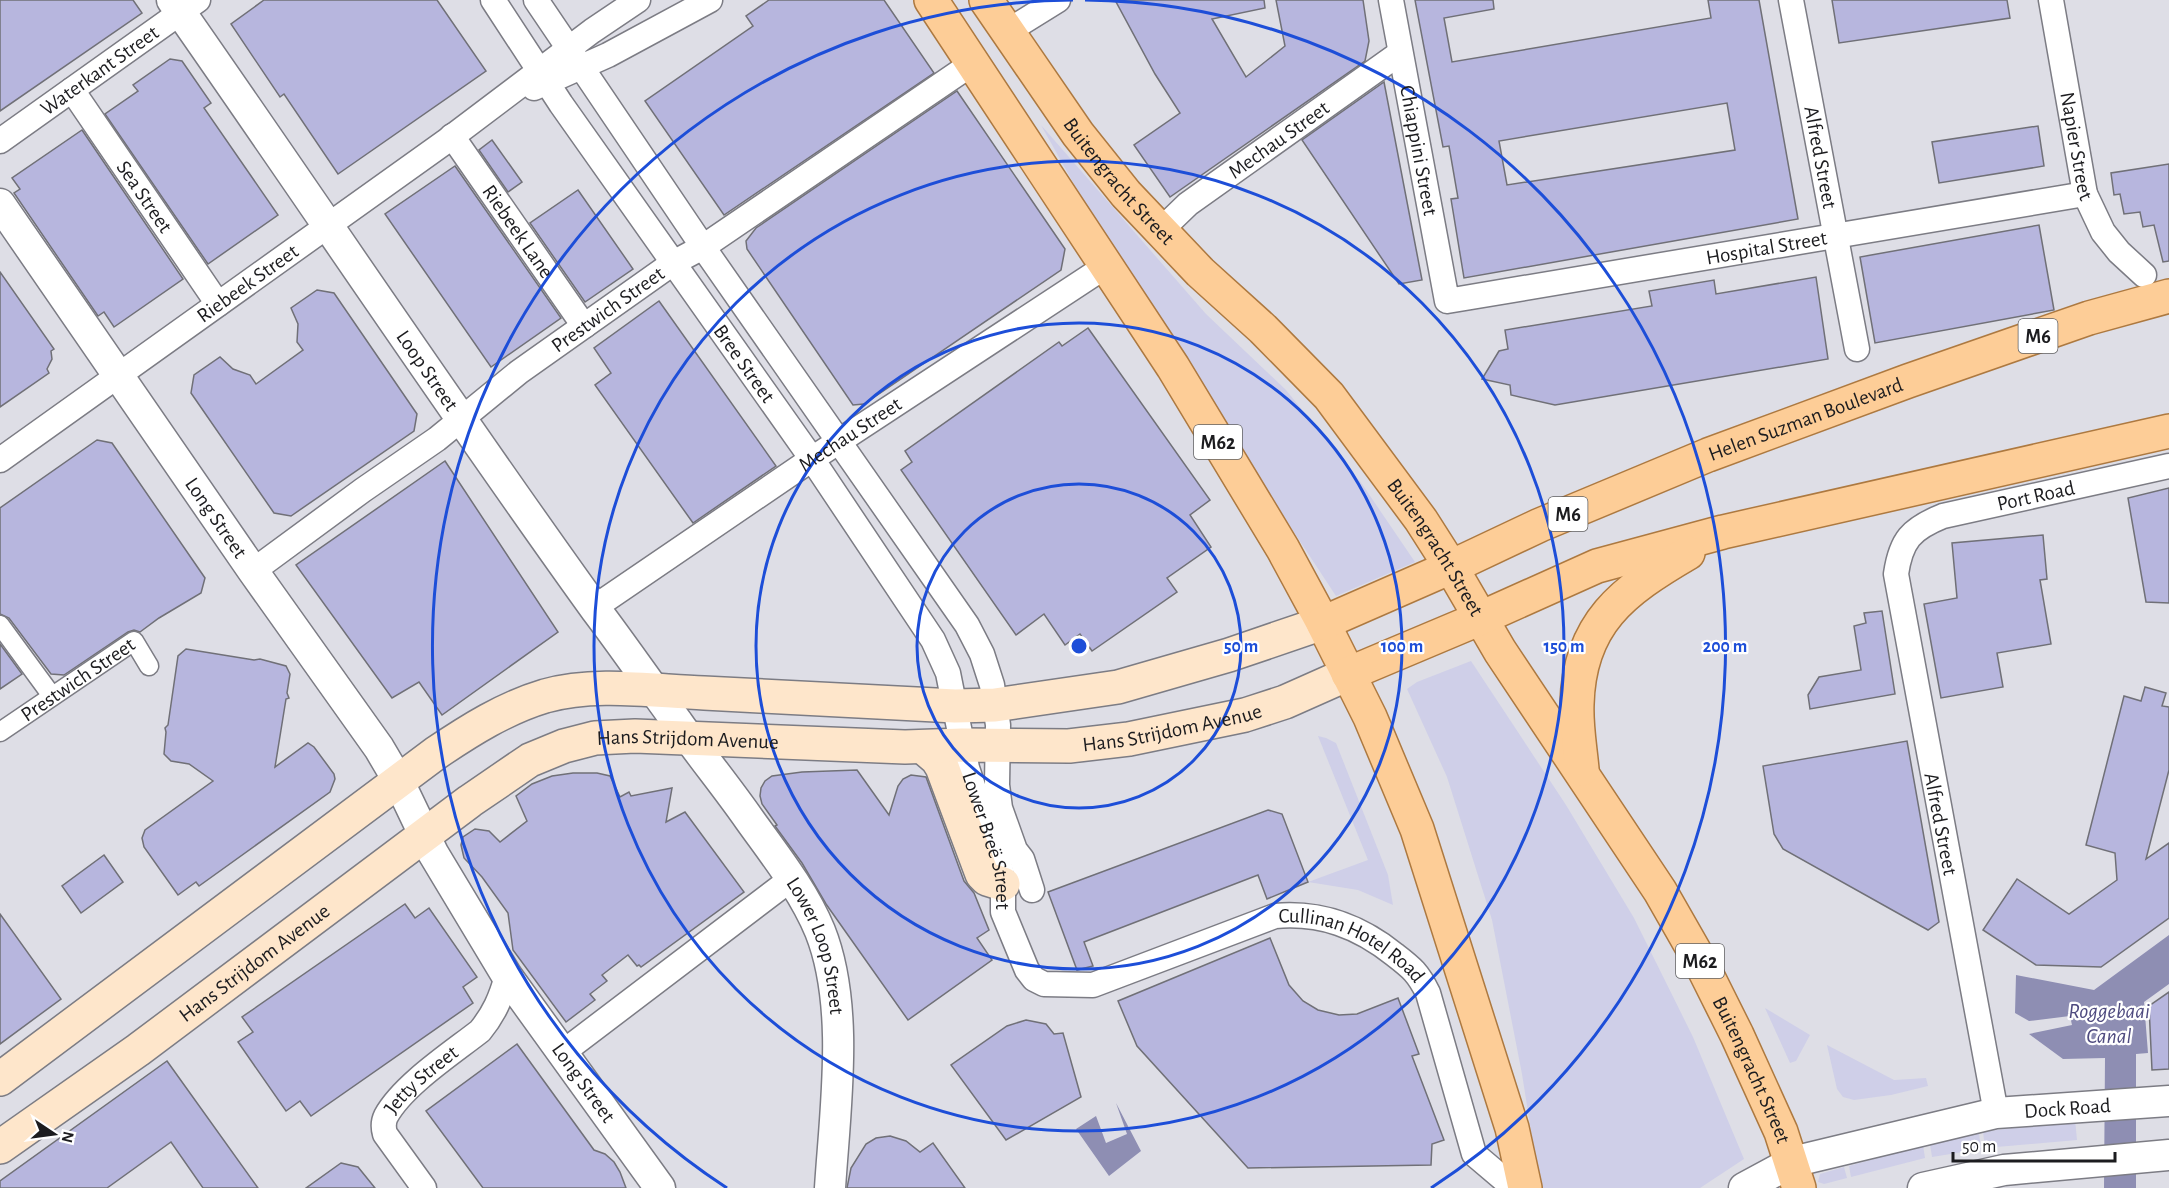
<svg xmlns="http://www.w3.org/2000/svg" width="2169" height="1188" font-family="'Alegreya Sans',sans-serif">
<style>
.green{fill:#cfcfe8}
.water{fill:#8e8eb3}
.building{fill:#b7b6de;stroke:#707077;stroke-width:1.5;fill-rule:evenodd}
.lines{fill:none;stroke-linecap:round;stroke-linejoin:round}
.pedestrian-casing{stroke:#7c7c84;stroke-width:21}
.minor-casing{stroke:#7c7c84;stroke-width:27}
.tertiary-casing{stroke:#7c7c84;stroke-width:33}
.secondary-casing{stroke:#7c7c84;stroke-width:36}
.primary-casing{stroke:#ad7940;stroke-width:36}
.pedestrian{stroke:#fff;stroke-width:18}
.minor{stroke:#fff;stroke-width:24}
.tertiary{stroke:#fff;stroke-width:30}
.secondary{stroke:#fee6cb;stroke-width:33}
.primary{stroke:#fdcd97;stroke-width:33}
.ring{fill:none;stroke:#1d4ed8;stroke-width:3}
.labels{text-anchor:middle;stroke-width:4.5;stroke-linejoin:round;paint-order:stroke}
.shield{fill:#fff;stroke:#606062;stroke-width:1.5}
.shield-label{font-size:20px;font-weight:bold;fill:#1c1c1f}
.street-label{font-size:21px;fill:#1c1c1f;stroke:#fff}
.water-label{font-size:22px;font-style:italic;fill:#4e4a7f;stroke:#fff}
.centre{fill:#1d4ed8;stroke:#fff;stroke-width:3}
.ring-label{font-size:18px;text-anchor:middle;font-weight:bold;fill:#1d4ed8;stroke:#fff;stroke-width:4.5;stroke-linejoin:round;paint-order:stroke}
</style>
<rect width="100%" height="100%" fill="#dedee6"/>
<g class="green">
<path d="M1041 125 1206 314 1286 390 1362 484 1415 562 1336 596 1207 400 1099 229Z"/>
<path d="M1471 661 1566 805 1634 918 1693 1037 1744 1159 1700 1188H1540L1522 1074 1492 920 1447 777 1407 689 1417 682Z"/>
<path d="M1318 736 1326 738 1336 743 1388 875 1393 905 1358 890 1308 882 1368 860Z"/>
<path d="M1765 1008 1810 1035 1796 1061 1790 1063Z"/>
<path d="M1827 1045 1894 1080 1926 1078 1928 1086 1891 1095 1854 1100 1843 1097 1837 1089Z"/>
<path d="M2075 1119 2077 1140 1985 1148 1983 1132Z"/>
<path d="M1979 1133 1981 1149 1932 1157 1930 1144Z"/>
<path d="M1923 1145 1925 1158 1851 1177 1849 1166Z"/>
<path d="M1844 1167 1847 1178 1824 1184 1818 1182 1820 1174Z"/>
</g>
<g class="water">
<path d="M2169 935V984L2144 1002 2148 1053 2136 1054V1188H2104L2105 1058 2063 1059 2029 1034 2072 1025 2070 1016 2029 1021 2015 1013 2016 975 2094 990Z"/>
<path d="M1116 1103 1141 1151 1109 1176 1076 1129 1096 1116 1106 1143 1127 1134Z"/>
</g>
<g class="building">
<path d="M0 0H133L142 13 0 111Z"/>
<path d="M264 0H437L486 71 338 174 284 94 280 97 231 24Z"/>
<path d="M769 0H884L934 73 724 215 645 101 753 26 746 16Z"/>
<path d="M1115 0H1264L1265 8 1212 19 1246 77 1285 46 1276 0H1363L1369 41 1365 61 1170 197 1134 145 1180 113 1155 74Z"/>
<path d="M1415 0H1493L1494 9 1444 18 1452 62 1711 18 1708 0H1759L1798 219 1464 278 1451 199 1458 198 1449 146 1443 147ZM1727 103 1735 150 1507 185 1499 141Z"/>
<path d="M1832 0H2007L2010 18 1839 43Z"/>
<path d="M170 59 182 61 211 103 204 108 278 215 208 264 105 114 138 91 133 85Z"/>
<path d="M1384 82 1422 280 1399 284 1302 140Z"/>
<path d="M957 91 1065 249 1061 270 864 404 853 405 747 249 746 241 756 228Z"/>
<path d="M2038 126 2044 166 1939 183 1932 142Z"/>
<path d="M82 130 183 279 114 327 104 312 98 316 14 193 20 189 12 178Z"/>
<path d="M492 140 522 182 508 192 479 150Z"/>
<path d="M2169 164V261L2163 262 2154 225 2143 227 2140 212 2124 214 2120 194 2114 195 2111 173Z"/>
<path d="M455 166 561 318 491 367 385 214Z"/>
<path d="M578 190 633 269 585 302 530 223Z"/>
<path d="M2039 225 2054 310 1875 343 1860 257Z"/>
<path d="M0 272 54 349 51 351 52 359 47 369 49 373 0 407Z"/>
<path d="M1816 277 1828 359 1555 405 1511 395 1510 385 1482 379 1499 351 1508 349 1505 330 1652 306 1649 291 1714 280 1716 294Z"/>
<path d="M317 290 334 293 417 414 414 431 291 516 274 513 191 393 194 375 220 357 233 369 250 375 256 384 303 350 297 342 298 324 291 308Z"/>
<path d="M659 301 776 466 693 523 595 385 611 373 594 348Z"/>
<path d="M1088 328 1210 500 1190 515 1211 547 1167 578 1177 592 1092 651 1080 634 1065 645 1044 614 1016 635 901 470 912 462 905 451 1059 342 1062 346Z"/>
<path d="M97 440 112 443 205 578 201 593 159 618 140 632 134 630 128 632 64 675 51 674 9 618 0 614V508Z"/>
<path d="M445 461 558 632 442 715 419 682 392 698 296 565Z"/>
<path d="M2169 488V603L2146 602 2128 498Z"/>
<path d="M2043 535 2047 579 2040 580 2051 644 1997 653 2003 687 1941 698 1924 604 1957 598 1952 543Z"/>
<path d="M1882 611 1895 694 1810 709 1808 695 1819 677 1861 670 1854 626 1866 623 1864 613Z"/>
<path d="M0 644 22 674 0 689Z"/>
<path d="M186 649 254 660 260 659 286 666 290 674 287 693 289 698 286 699 275 767 308 743 314 747 334 774 335 779 330 792 199 886 196 882 178 895 144 847 142 838 145 830 213 781 189 764 171 761 164 754 166 732 165 728 168 725 178 656Z"/>
<path d="M2145 687 2166 693 2162 706 2169 707V770L2146 859 2169 843V918L2101 967 2036 965 1983 930 2017 879 2069 914 2117 880 2115 853 2086 845 2124 696 2141 701Z"/>
<path d="M1907 741 1939 922 1928 930 1783 849 1774 834 1763 766Z"/>
<path d="M857 770 889 815 898 786 903 779 911 775 926 777 964 881 974 893 989 930 977 938 992 960 908 1020 826 904 802 863 775 826 777 825 762 804 760 796 761 788 765 781 772 776 802 772Z"/>
<path d="M573 773H597L610 776 620 797 629 792 631 796 672 788 666 822 685 812 744 892 641 967 639 965 637 966 628 955 602 975 607 981 590 994 595 1000 566 1022 513 950 508 913 482 877 464 858 461 845 463 837 475 829 489 831 500 842 527 821 516 796 532 784 552 776Z"/>
<path d="M1268 810 1282 814 1308 882 1267 899 1258 875 1084 942 1093 966 1077 970 1048 892Z"/>
<path d="M104 855 123 882 81 913 62 886Z"/>
<path d="M405 904 415 918 429 908 477 977 463 987 473 1003 311 1116 300 1101 286 1111 238 1042 253 1032 242 1017Z"/>
<path d="M0 914 61 999 0 1044Z"/>
<path d="M1270 938 1289 985 1303 1001 1318 1010 1339 1015 1357 1014 1398 998 1419 1054 1412 1056 1444 1140 1432 1144 1431 1165 1248 1168 1137 1046 1118 1001Z"/>
<path d="M2169 992V1069L2152 1070 2149 1006Z"/>
<path d="M1026 1020 1046 1024 1054 1034 1063 1033 1081 1097 1006 1140 951 1065 1007 1026Z"/>
<path d="M517 1044 594 1150 605 1154 614 1162 620 1172 626 1188H483L426 1111Z"/>
<path d="M167 1061 258 1188H203L171 1142 107 1188H0V1181Z"/>
<path d="M890 1136 906 1141 920 1152 933 1143 965 1188H847L851 1168 866 1144 876 1138Z"/>
<path d="M341 1163 358 1167 375 1188H306Z"/>
</g>
<g class="lines">
<defs>
<g id="pedestrian">
<path d="M0 625 52 696"/>
<path id="s1" d="M0 732 134 641 149 666"/>
</g>
<g id="minor">
<path id="s2" d="M493 0 561 104 812 459 933 640 948 673 967 768 1001 870 1003 884V912L1027 970 1034 979 1044 984 1093 985 1275 916C1321 912 1359 926 1395 955 1412 968 1418 973 1428 993L1474 1154 1514 1188"/>
<path d="M536 0 703 247 967 625 982 654 992 685 998 725 997 785 1000 808 1015 850 1022 859 1032 890"/>
<path id="s3" d="M1391 0 1447 301 2085 194"/>
<path id="s4" d="M1791 0 1857 349"/>
<path id="s5" d="M2051 0 2085 194 2103 232 2119 252 2144 275"/>
<path d="M1008 31 1058 0"/>
<path d="M534 88 608 55 710 0"/>
<path id="s6" d="M72 90 218 304"/>
<path id="s7" d="M452 136 584 326"/>
<path id="s8" d="M0 141 198 0"/>
<path id="s9" d="M1160 231 1188 204 1400 53"/>
<path id="s10" d="M0 460 445 142 592 31 638 0"/>
<path id="s11" d="M253 571 363 490 437 439 519 372 673 263 703 247 973 63"/>
<path id="s12" d="M595 607 812 459 1106 266"/>
<path d="M562 1053 791 879"/>
<path id="s13" d="M1996 1113 1896 574C1901 540 1911 529 1943 516L2169 466"/>
<path id="s14" d="M424 1188 385 1134C383 1127 383 1122 386 1116 403 1085 452 1053 480 1031 494 1014 501 998 507 976"/>
</g>
<g id="tertiary">
<path id="s15" d="M172 0C314 203 451 409 596 610 624 647 650 685 678 723 701 756 726 786 749 819 774 854 803 890 820 931 850 1006 835 1109 830 1188"/>
<path id="s16" d="M0 204 253 571 379 748 399 782 433 853 507 976 660 1188"/>
<path id="s17" d="M1744 1188 1792 1162 1996 1113 2169 1101"/>
<path d="M1923 1188 2004 1170 2169 1155"/>
</g>
<g id="secondary">
<path d="M923 747 937 759 942 767 982 874 987 879 1003 884"/>
<path d="M0 1079 436 753C470 730 505 708 545 696 596 682 652 691 704 693 788 697 872 701 955 706L995 705 1118 687 1229 655 1323 623"/>
<path id="s18" d="M0 1147 138 1050 470 801 530 760 564 746 595 738 635 736 905 747 962 745 1069 746 1129 739 1245 715 1285 702 1348 674"/>
</g>
<g id="primary">
<path d="M931 0 1173 367 1283 549 1323 623 1370 717 1417 829 1512 1128 1525 1188"/>
<path id="s19" d="M986 0 1078 134 1126 194 1200 272 1263 329 1329 396 1421 520 1451 567 1500 651 1660 891 1700 961 1737 1035 1781 1132 1799 1188"/>
<path id="s20" d="M1323 623 1451 567 1540 525 1708 455 1908 381 2089 318 2169 296"/>
<path d="M1348 674 1481 618 1597 566 1723 532 2169 431"/>
<path d="M1582 769C1580 747 1576 726 1577 704 1579 623 1623 591 1688 553"/>
</g>
</defs>
<use href="#pedestrian" class="pedestrian-casing"/>
<use href="#minor" class="minor-casing"/>
<use href="#tertiary" class="tertiary-casing"/>
<use href="#secondary" class="secondary-casing"/>
<use href="#primary" class="primary-casing"/>
<use href="#pedestrian" class="pedestrian"/>
<use href="#minor" class="minor"/>
<use href="#tertiary" class="tertiary"/>
<use href="#secondary" class="secondary"/>
<use href="#primary" class="primary"/>
</g>
<g class="ring">
<circle cx="1079" cy="646" r="162"/>
<circle cx="1079" cy="646" r="323"/>
<circle cx="1079" cy="646" r="485"/>
<path d="M727 1188A646 646 0 0 1 1073 0M1085 0A646 646 0 0 1 1431 1188"/>
</g>
<g class="labels">
<g class="shield">
<rect x="2018.5" y="319" width="39" height="34" rx="4.5"/>
<rect x="1194" y="425" width="48" height="34" rx="4.5"/>
<rect x="1548.5" y="497" width="39" height="34" rx="4.5"/>
<rect x="1676" y="944" width="48" height="34" rx="4.5"/>
</g>
<g class="shield-label">
<text x="2038" y="343">M6</text>
<text x="1218" y="449">M62</text>
<text x="1568" y="521">M6</text>
<text x="1700" y="968">M62</text>
</g>
<g class="street-label">
<text dy="7" stroke="none"><textPath href="#s8" startOffset="122">Waterkant Street</textPath></text>
<text dy="7" stroke="none"><textPath href="#s9" startOffset="150">Mechau Street</textPath></text>
<text dy="7" stroke="none"><textPath href="#s5" startOffset="148">Napier Street</textPath></text>
<text dy="7" stroke="none"><textPath href="#s3" startOffset="153">Chiappini Street</textPath></text>
<text dy="7" stroke="none"><textPath href="#s4" startOffset="160">Alfred Street</textPath></text>
<text dy="7" stroke="none"><textPath href="#s19" startOffset="225">Buitengracht Street</textPath></text>
<text dy="7" stroke="none"><textPath href="#s6" startOffset="129">Sea Street</textPath></text>
<text dy="7" stroke="none"><textPath href="#s7" startOffset="116">Riebeek Lane</textPath></text>
<text dy="7" stroke="none"><textPath href="#s3" startOffset="630">Hospital Street</textPath></text>
<text dy="7" stroke="none"><textPath href="#s10" startOffset="304">Riebeek Street</textPath></text>
<text dy="7" stroke="none"><textPath href="#s11" startOffset="441">Prestwich Street</textPath></text>
<text dy="7" stroke="none"><textPath href="#s2" startOffset="442">Bree Street</textPath></text>
<text dy="7" stroke="none"><textPath href="#s15" startOffset="450">Loop Street</textPath></text>
<text dy="7" stroke="none"><textPath href="#s20" startOffset="524">Helen Suzman Boulevard</textPath></text>
<text dy="7" stroke="none"><textPath href="#s12" startOffset="308">Mechau Street</textPath></text>
<text dy="7" stroke="none"><textPath href="#s13" startOffset="723">Port Road</textPath></text>
<text dy="7" stroke="none"><textPath href="#s16" startOffset="381">Long Street</textPath></text>
<text dy="7" stroke="none"><textPath href="#s19" startOffset="711">Buitengracht Street</textPath></text>
<text dy="7" stroke="none"><textPath href="#s1" startOffset="94">Prestwich Street</textPath></text>
<text dy="7" stroke="none"><textPath href="#s18" startOffset="1304">Hans Strijdom Avenue</textPath></text>
<text dy="7" stroke="none"><textPath href="#s18" startOffset="818">Hans Strijdom Avenue</textPath></text>
<text transform="translate(1941 824) rotate(79)" y="7">Alfred Street</text>
<text dy="7" stroke="none"><textPath href="#s2" startOffset="986">Lower Breë Street</textPath></text>
<text dy="7" stroke="none"><textPath href="#s15" startOffset="1148">Lower Loop Street</textPath></text>
<text dy="7" stroke="none"><textPath href="#s2" startOffset="1473">Cullinan Hotel Road</textPath></text>
<text dy="7" stroke="none"><textPath href="#s18" startOffset="314">Hans Strijdom Avenue</textPath></text>
<text dy="7" stroke="none"><textPath href="#s19" startOffset="1323">Buitengracht Street</textPath></text>
<text dy="7" stroke="none"><textPath href="#s14" startOffset="136">Jetty Street</textPath></text>
<text dy="7" stroke="none"><textPath href="#s16" startOffset="1056">Long Street</textPath></text>
<text dy="7" stroke="none"><textPath href="#s17" startOffset="336">Dock Road</textPath></text>
</g>
<g class="water-label">
<text x="2109" y="1018">Roggebaai<tspan x="2109" dy="25">Canal</tspan></text>
</g>
</g>
<circle cx="1079" cy="646" r="9" class="centre"/>
<g class="ring-label">
<text x="1241" y="652">50 m</text>
<text x="1402" y="652">100 m</text>
<text x="1564" y="652">150 m</text>
<text x="1725" y="652">200 m</text>
</g>
<g transform="translate(54 1134) rotate(103)" stroke="#ffffff" stroke-width="4.5" paint-order="stroke">
<path d="M0-4.5L10 22L0 15L-10 22Z" fill="#1c1c1f"/>
<text y="-9" font-size="16" font-weight="bold" text-anchor="middle" fill="#1c1c1f">N</text>
</g>
<path d="M1953 1152v9h162v-9" fill="none" stroke="#1c1c1f" stroke-width="3"/>
<text x="1962" y="1152" font-size="18" fill="#1c1c1f" stroke="#ffffff" stroke-width="4.5" paint-order="stroke">50 m</text>
</svg>
